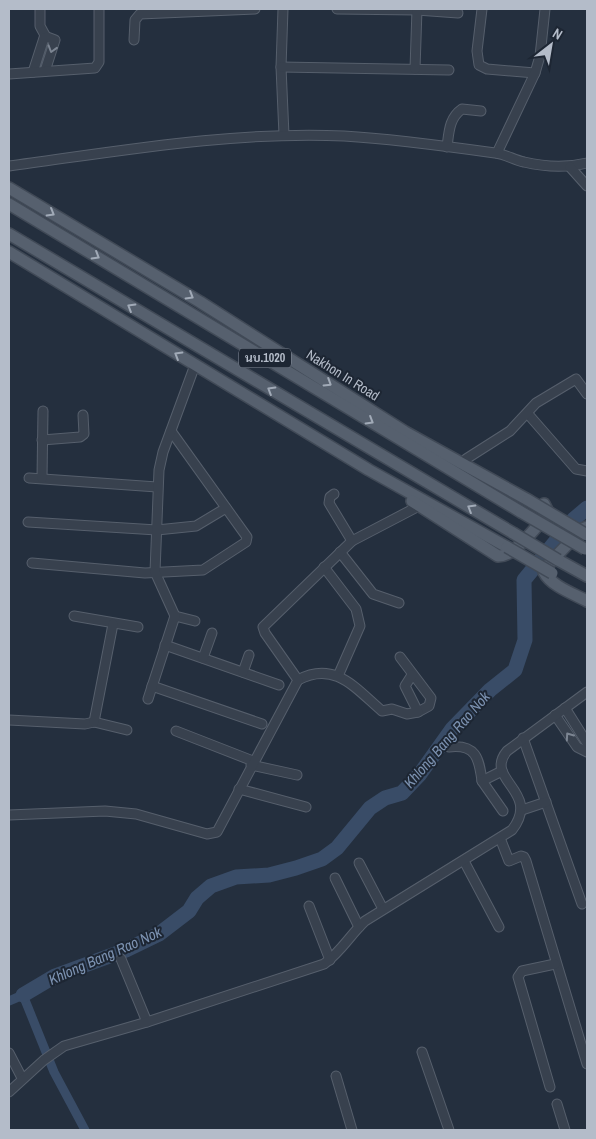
<svg xmlns="http://www.w3.org/2000/svg" width="596" height="1139" font-family="'Archivo Narrow',Sarabun,sans-serif">
<style>
.lines{fill:none;stroke-linecap:round;stroke-linejoin:round}
.canal{stroke:#394c67;stroke-width:9}
.river{stroke:#394c67;stroke-width:15}
.minor-casing{stroke:#565f6c;stroke-width:11}
.major-casing{stroke:#414a57;stroke-width:14}
.minor{stroke:#38414e;stroke-width:9}
.major{stroke:#56606e;stroke-width:11}
.major-bridge-casing{stroke:#414a57;stroke-width:14;stroke-linecap:butt}
.major-bridge{stroke:#56606e;stroke-width:11}
.oneway{stroke:#7c8592}
.oneway2{stroke:#a1aab7}
.labels{text-anchor:middle;stroke-width:4;stroke-linejoin:round;paint-order:stroke}
.shield{fill:#1d2633;stroke:#878f9c;stroke-width:1}
.shield-label{font-size:12px;font-weight:bold;fill:#b4bcc9}
.street-label{font-size:14px;fill:#b4bcc9;stroke:#1d2633}
.water-label{font-size:15px;font-style:italic;fill:#7c92b1;stroke:#1d2633}
</style>
<rect width="100%" height="100%" fill="#242f3e"/>
<g class="lines">
<path class="canal" d="M9 1001 23 995 54 1072 85 1130"/>
<path class="river" d="M23 995 55 976 126 950 159 934 189 911 197 898 211 886 236 877 269 875 296 868 322 859 337 848 370 808 385 798 402 793 420 774 452 729 490 690 515 670 525 640 524 580 574 519 587 508"/>
<defs>
<g id="minor">
<path d="M40 9V26L46 37"/>
<path d="M283 9 281 67 284 135"/>
<path d="M337 9 417 10 458 13"/>
<path d="M482 9 477 51 479 65 487 69 535 73"/>
<path d="M134 40 135 20 140 14 255 9"/>
<path d="M281 67 449 70"/>
<path d="M415 69 417 9"/>
<path d="M33 72 44 38 47 37 55 40 45 71"/>
<path d="M9 74 95 68 99 62V9"/>
<path d="M447 147C449 132 449 118 462 109L481 111"/>
<path d="M497 153 535 73 540 56 545 9"/>
<path d="M9 166C120 151 232 131 344 136 394 139 445 146 495 153 505 154 514 160 524 162 545 167 566 168 587 163"/>
<path d="M570 167 587 186"/>
<path d="M528 414 576 469 587 471"/>
<path d="M42 440 80 437 84 434 83 415"/>
<path d="M466 459 510 431 536 403 576 379 587 394"/>
<path d="M29 478 157 487"/>
<path d="M42 478 43 411"/>
<path d="M334 494 330 497 329 503 352 541"/>
<path d="M28 522 157 530 196 526 226 508"/>
<path d="M340 552 373 594 399 603"/>
<path d="M32 563 145 573 203 570 246 542 247 537 171 431"/>
<path d="M324 567 356 609 360 626 338 676"/>
<path d="M74 616 138 627"/>
<path d="M175 616 195 621"/>
<path d="M165 645 279 685"/>
<path d="M400 657 431 698 429 706 418 712"/>
<path d="M203 658 212 633"/>
<path d="M243 672 249 655"/>
<path d="M298 680C335 660 356 689 382 711L392 709 407 714 418 712 405 686 412 675"/>
<path d="M152 686 262 724"/>
<path d="M148 699 175 616 155 572 159 470 163 452 195 365"/>
<path d="M565 708 587 743"/>
<path d="M555 715 577 747 587 752"/>
<path d="M9 720 85 724 94 722 127 730"/>
<path d="M94 722 113 624"/>
<path d="M176 731 253 761"/>
<path d="M523 738 582 904"/>
<path d="M449 747C476 744 479 758 482 781"/>
<path d="M251 765 297 775"/>
<path d="M502 771 482 781 503 811"/>
<path d="M239 789 306 807"/>
<path d="M522 810 546 802"/>
<path d="M9 815 105 811 136 814 207 834 217 832 298 680 265 633 263 627 352 541 419 506"/>
<path d="M500 838 509 861 521 856 524 857 526 861 587 1064"/>
<path d="M464 861 499 927"/>
<path d="M359 863 383 909"/>
<path d="M335 878 359 927"/>
<path d="M309 906 330 960"/>
<path d="M121 959 147 1022"/>
<path d="M422 1052 449 1130"/>
<path d="M9 1053 22 1078"/>
<path d="M336 1076 352 1130"/>
<path d="M550 1087 518 977 522 971 555 964"/>
<path d="M9 1092 44 1060 64 1046 147 1022 324 964C341 952 350 935 365 921L512 830C542 791 483 780 507 751L587 692"/>
<path d="M557 1104 565 1130"/>
</g>
<g id="major">
<path d="M9 188 200 302 405 432 528 500"/>
<path d="M9 204 521 512"/>
<path d="M9 234 513 533"/>
<path d="M9 252 369 470 507 547"/>
<path d="M412 501 498 556C514 557 535 528 546 516L548 512 544 504"/>
<path d="M587 527 582 529 545 568 544 572C551 586 574 594 587 601"/>
<path d="M558 560 587 576"/>
</g>
</defs>
<use href="#minor" class="minor-casing"/>
<use href="#major" class="major-casing"/>
<use href="#minor" class="minor"/>
<use href="#major" class="major"/>
<defs>
<g id="major-bridge">
<path d="M528 500 587 535"/>
<path d="M521 512 585 549"/>
<path d="M513 533 558 560"/>
<path d="M507 547 552 573"/>
</g>
</defs>
<use href="#major-bridge" class="major-bridge-casing"/>
<use href="#major-bridge" class="major-bridge"/>
</g>
<defs><path id="oneway-chevron" d="M-2-3.5L2.5 0L-2 3.5" fill="none" stroke-width="1.6" stroke-linecap="round" stroke-linejoin="round" transform="scale(1.25)"/></defs>
<g class="oneway">
<use href="#oneway-chevron" transform="translate(52 49) rotate(107)"/>
<use href="#oneway-chevron" transform="translate(569 736) rotate(-125)"/>
</g>
<g class="oneway2">
<use href="#oneway-chevron" transform="translate(51 213) rotate(30)"/>
<use href="#oneway-chevron" transform="translate(96 256) rotate(31)"/>
<use href="#oneway-chevron" transform="translate(190 296) rotate(31)"/>
<use href="#oneway-chevron" transform="translate(131 307) rotate(-149)"/>
<use href="#oneway-chevron" transform="translate(178 355) rotate(-149)"/>
<use href="#oneway-chevron" transform="translate(328 383) rotate(32)"/>
<use href="#oneway-chevron" transform="translate(271 390) rotate(-149)"/>
<use href="#oneway-chevron" transform="translate(370 421) rotate(31)"/>
<use href="#oneway-chevron" transform="translate(471 508) rotate(-149)"/>
</g>
<g class="labels">
<rect class="shield" x="239" y="348.5" width="52" height="19" rx="4"/>
<g class="shield-label">
<text x="265" y="362">นบ.1020</text>
</g>
<g class="street-label">
<text transform="translate(343 375) rotate(32)" y="5">Nakhon In Road</text>
</g>
<g class="water-label">
<text transform="translate(447 740) rotate(-49)" y="5">Khlong Bang Rao Nok</text>
<text transform="translate(105 956) rotate(-24)" y="5">Khlong Bang Rao Nok</text>
</g>
</g>
<rect width="596" height="1139" fill="none" stroke="#b4bcc9" stroke-width="20"/>
<g transform="translate(551 45) rotate(31)" stroke="#1d2633" stroke-width="4" paint-order="stroke">
<path d="M0-4L9 19L0 12L-9 19Z" fill="#b4bcc9"/>
<text y="-8" font-size="14" font-weight="bold" text-anchor="middle" fill="#b4bcc9">N</text>
</g>
</svg>
